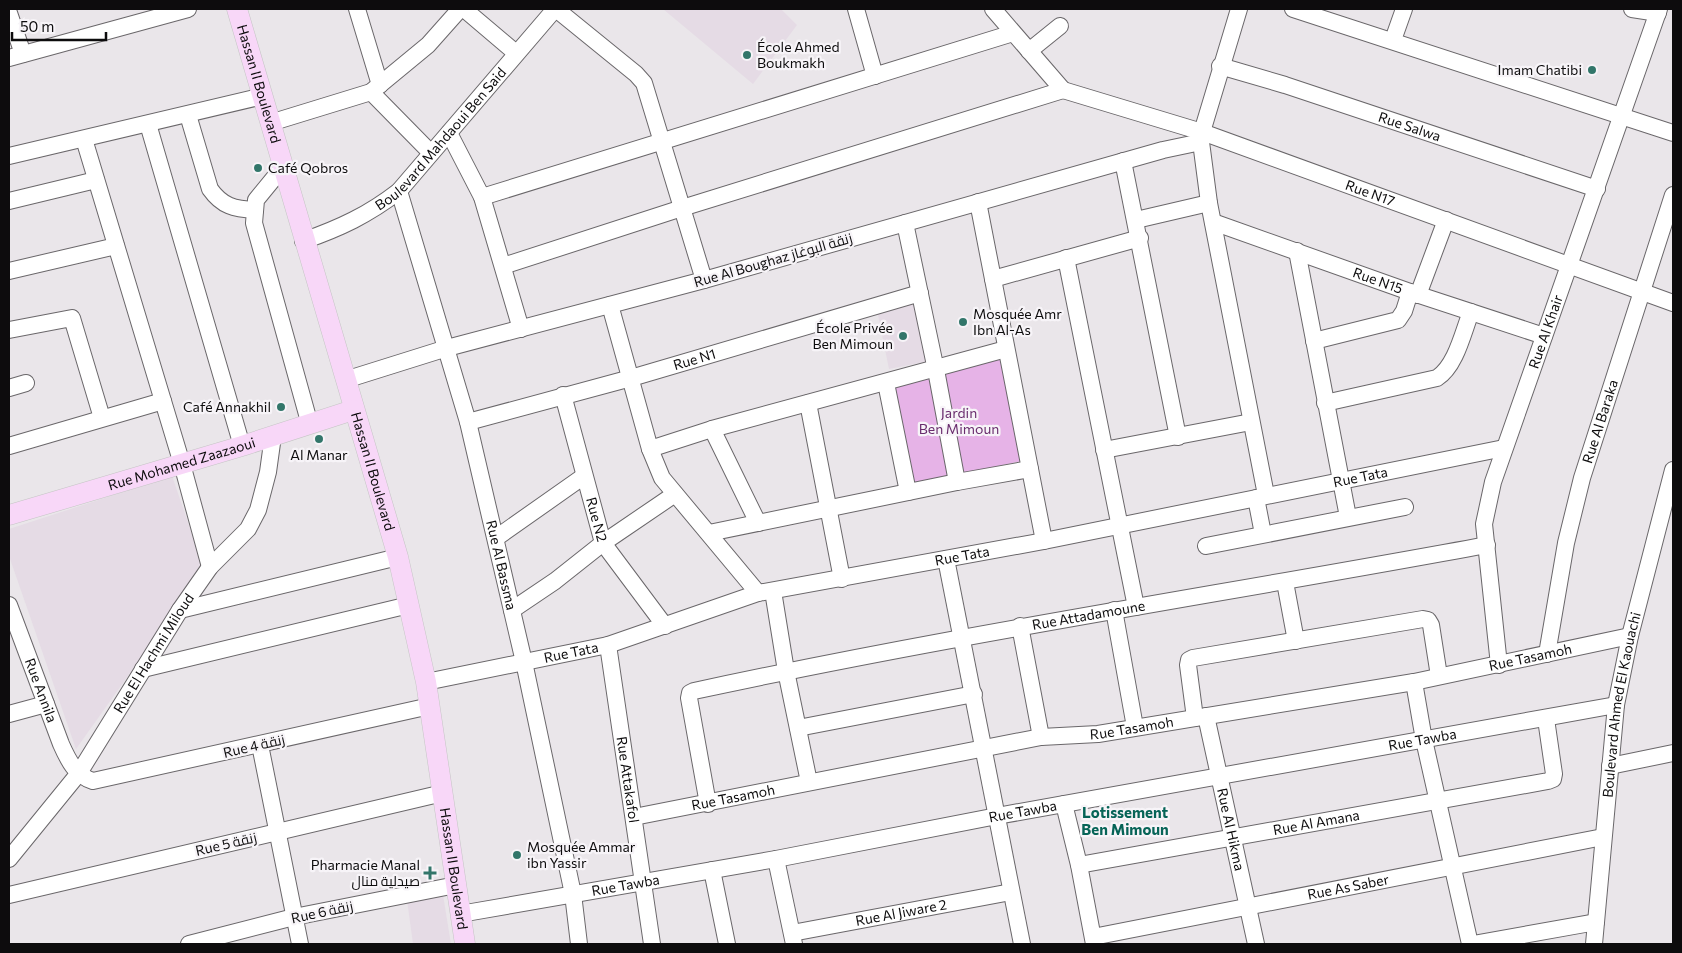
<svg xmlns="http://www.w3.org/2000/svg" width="1682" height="953" font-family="Commissioner,Cairo,sans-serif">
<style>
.built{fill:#e5dbe5}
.green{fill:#e6b3e7}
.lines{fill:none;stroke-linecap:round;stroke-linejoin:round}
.minor-casing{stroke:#6a676a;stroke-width:18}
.major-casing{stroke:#c5c5c5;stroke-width:21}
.minor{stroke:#fff;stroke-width:16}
.major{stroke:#f8d7f8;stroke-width:20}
.poi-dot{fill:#32766a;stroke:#f7f4f8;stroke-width:2}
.labels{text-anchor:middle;stroke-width:4.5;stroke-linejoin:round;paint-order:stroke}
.poi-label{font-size:14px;fill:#0d0c0d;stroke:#f7f4f8;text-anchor:start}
.street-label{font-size:14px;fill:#0d0c0d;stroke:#f7f4f8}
.park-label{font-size:14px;fill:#692c6d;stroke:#f7f4f8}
.neighbourhood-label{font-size:15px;font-weight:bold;fill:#066457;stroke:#f7f4f8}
</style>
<rect width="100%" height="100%" fill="#eae6ea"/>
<g class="built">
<path d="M663 9H781L797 25 753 84Z"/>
<path d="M917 302 929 361 889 369 877 310Z"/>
<path d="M172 476 204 569 76 749 9 556V529Z"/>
<path d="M443 895 451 944H413L407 900Z"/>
</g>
<path class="green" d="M1001 353 1022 461 899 487 881 391Z"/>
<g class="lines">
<defs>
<g id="minor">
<path d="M357 9 380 85"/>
<path d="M464 9 516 53"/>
<path d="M556 9 636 74 644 83 704 280"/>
<path d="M856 9 875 76"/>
<path d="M993 9 1063 90"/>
<path d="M1239 9 1202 132 1201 142 1209 203 1266 495"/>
<path d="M1293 9 1673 133"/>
<path d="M1632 9 1658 13"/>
<path d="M9 13 23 54"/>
<path d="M1393 40 1404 9"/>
<path d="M1029 51 1060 26"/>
<path d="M9 58 188 9"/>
<path id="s1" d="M1220 66 1285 85 1597 189"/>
<path id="s2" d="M1063 90 1202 132 1673 303"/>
<path d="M371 92 431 153"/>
<path d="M188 115 210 189C222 206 234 209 255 210"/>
<path d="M270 123 371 92 428 45 460 9"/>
<path d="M148 124 242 446"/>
<path d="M449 133 482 197 521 329"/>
<path d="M84 139 182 464 210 567"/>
<path d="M9 156 263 96"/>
<path d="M1123 161 1178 437"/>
<path d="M283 167 256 200 254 223 310 425"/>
<path id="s3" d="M399 191 468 422 524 662 573 894 579 944"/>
<path d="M482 197 1013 33"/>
<path d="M9 201 96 180"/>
<path d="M978 202 1044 541"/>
<path d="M1136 220 1209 203"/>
<path id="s4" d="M1213 222 1410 292 1544 336"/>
<path d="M905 223 936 370 957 482"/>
<path id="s5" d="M303 241C340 228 368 215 399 191L555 9"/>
<path d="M1297 251 1348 517"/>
<path d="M1066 258 1136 607"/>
<path d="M503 266 682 208 1063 90"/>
<path d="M9 271 116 246"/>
<path d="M993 279 1140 238"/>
<path d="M1418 295 1446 220"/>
<path d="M610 305 650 449 662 478 758 593"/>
<path d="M9 330 72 318 102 418"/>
<path d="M1314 341 1398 320 1404 311 1410 292"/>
<path d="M345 380 447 348 704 280 1163 150 1201 142"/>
<path d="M886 383 908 492"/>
<path d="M9 388 26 383"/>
<path id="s6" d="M563 395 603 543 665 626"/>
<path d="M808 403 842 579"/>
<path d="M1325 403 1437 378C1456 366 1463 332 1471 312"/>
<path id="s7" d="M468 422 631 378 920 293"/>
<path d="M712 429 758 523"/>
<path d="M9 446 163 401"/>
<path d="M650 449 712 429 1006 349"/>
<path d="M1104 450 1251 422"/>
<path d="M1256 498 1263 534"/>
<path d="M709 533 957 482 1030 469"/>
<path d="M496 538 584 476"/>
<path d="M1206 546 1405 507"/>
<path d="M946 559 1022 944"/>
<path d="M1285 582 1296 641"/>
<path d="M773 591 786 671 809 782"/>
<path id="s8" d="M9 605 61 744C68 760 76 776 93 781L430 706"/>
<path d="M180 610 398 557"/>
<path d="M512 610 555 581 603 543 675 494"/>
<path d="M1114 610 1135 727"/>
<path d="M1020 626 1041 737"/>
<path id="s9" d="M608 645 652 944"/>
<path id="s10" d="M1547 654 1566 543 1582 478 1673 195"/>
<path id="s11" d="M1499 665 1484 524 1493 482 1659 9"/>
<path d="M143 669 409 605"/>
<path id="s12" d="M426 682 608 645 758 593 1044 541 1504 448"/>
<path d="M1414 682 1424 740 1470 944"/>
<path d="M9 714 46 704"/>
<path id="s13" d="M1206 716 1256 944"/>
<path d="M1195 718 1188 665 1189 660 1193 658 1423 619 1428 620 1431 625 1439 676"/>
<path d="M798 728 974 694"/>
<path d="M260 745 300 944"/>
<path d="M1610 766 1673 753"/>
<path id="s14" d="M708 804 689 698 690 693 694 691C957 634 1222 594 1487 545"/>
<path d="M1064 804 1079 865 1094 944"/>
<path id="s15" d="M634 817 1041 737 1098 734 1414 682 1630 636"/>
<path id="s16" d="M9 859 79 773 180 610 210 567 248 529 258 510 268 472 273 436"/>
<path d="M776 859 794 944"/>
<path id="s17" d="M1079 865 1548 781 1553 779 1554 774 1546 719"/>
<path d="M712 870 727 944"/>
<path d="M9 895 443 793"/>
<path id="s18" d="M460 914 776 859 997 816 1616 705"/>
<path id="s19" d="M792 933 1011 892"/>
<path id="s20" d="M1093 937 1603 837"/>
<path d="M189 944 294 917 456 885"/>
<path d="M1473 944 1596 922"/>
<path id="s21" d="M1594 944 1616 705 1630 636 1673 470"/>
</g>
<g id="major">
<path id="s22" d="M237 9 398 557 426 682 465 944"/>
<path id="s23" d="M9 515 242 446 353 410"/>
</g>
</defs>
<use href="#minor" class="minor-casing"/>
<use href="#major" class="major-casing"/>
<use href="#minor" class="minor"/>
<use href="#major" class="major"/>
</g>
<g class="poi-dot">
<circle cx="747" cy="55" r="5"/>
<circle cx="1592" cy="70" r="5"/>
<circle cx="258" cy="168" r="5"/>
<circle cx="963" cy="322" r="5"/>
<circle cx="903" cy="336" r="5"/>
<circle cx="281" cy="407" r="5"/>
<circle cx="319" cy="439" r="5"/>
<circle cx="517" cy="855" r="5"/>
<path d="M427.5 865.5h5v5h5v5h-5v5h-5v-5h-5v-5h5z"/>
</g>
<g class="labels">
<g class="poi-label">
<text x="757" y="52">École Ahmed<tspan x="757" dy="16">Boukmakh</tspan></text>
<text x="1582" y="75" text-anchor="end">Imam Chatibi</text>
<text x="268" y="173">Café Qobros</text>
<text x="973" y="319">Mosquée Amr<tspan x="973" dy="16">Ibn Al-As</tspan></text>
<text x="893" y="333" text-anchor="end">École Privée<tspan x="893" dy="16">Ben Mimoun</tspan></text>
<text x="271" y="412" text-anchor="end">Café Annakhil</text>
<text x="319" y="460" text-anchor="middle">Al Manar</text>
<text x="527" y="852">Mosquée Ammar<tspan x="527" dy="16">ibn Yassir</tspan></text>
<text x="420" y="870" text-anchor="end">Pharmacie Manal<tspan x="420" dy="16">صيدلية منال</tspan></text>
</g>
<g class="street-label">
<text dy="5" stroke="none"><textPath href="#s22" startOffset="78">Hassan II Boulevard</textPath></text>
<text dy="5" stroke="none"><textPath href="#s1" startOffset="199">Rue Salwa</textPath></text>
<text dy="5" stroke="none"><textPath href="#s5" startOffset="175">Boulevard Mahdaoui Ben Said</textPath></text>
<text dy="5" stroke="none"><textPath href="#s2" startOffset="324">Rue N17</textPath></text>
<text transform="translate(773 260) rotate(-16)" y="5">Rue Al Boughaz زنقة البوغاز</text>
<text dy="5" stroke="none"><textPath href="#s4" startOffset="175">Rue N15</textPath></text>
<text dy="5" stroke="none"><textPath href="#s11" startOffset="344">Rue Al Khair</textPath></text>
<text dy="5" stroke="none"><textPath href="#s7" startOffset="235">Rue N1</textPath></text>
<text dy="5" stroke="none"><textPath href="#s10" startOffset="239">Rue Al Baraka</textPath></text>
<text dy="5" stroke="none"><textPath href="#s23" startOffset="180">Rue Mohamed Zaazaoui</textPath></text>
<text dy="5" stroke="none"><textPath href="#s22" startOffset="482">Hassan II Boulevard</textPath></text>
<text dy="5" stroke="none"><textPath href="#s12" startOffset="958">Rue Tata</textPath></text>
<text dy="5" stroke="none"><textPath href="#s6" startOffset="129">Rue N2</textPath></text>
<text dy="5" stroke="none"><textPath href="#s12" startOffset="552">Rue Tata</textPath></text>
<text dy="5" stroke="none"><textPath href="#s3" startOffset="388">Rue Al Bassma</textPath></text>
<text dy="5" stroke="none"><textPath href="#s14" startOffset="519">Rue Attadamoune</textPath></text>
<text dy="5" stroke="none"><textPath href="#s16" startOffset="252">Rue El Hachmi Miloud</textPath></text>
<text dy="5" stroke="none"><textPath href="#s12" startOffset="148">Rue Tata</textPath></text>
<text dy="5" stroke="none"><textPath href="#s15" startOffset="911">Rue Tasamoh</textPath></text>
<text dy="5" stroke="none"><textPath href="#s8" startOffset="91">Rue Annila</textPath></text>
<text dy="5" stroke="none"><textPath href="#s21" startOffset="241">Boulevard Ahmed El Kaouachi</textPath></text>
<text dy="5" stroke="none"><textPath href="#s15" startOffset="506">Rue Tasamoh</textPath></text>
<text dy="5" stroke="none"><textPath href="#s18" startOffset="978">Rue Tawba</textPath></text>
<text transform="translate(254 746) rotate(-13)" y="5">Rue 4 زنقة</text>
<text dy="5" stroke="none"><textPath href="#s9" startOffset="136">Rue Attakafol</textPath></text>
<text dy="5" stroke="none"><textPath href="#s15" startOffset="101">Rue Tasamoh</textPath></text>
<text dy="5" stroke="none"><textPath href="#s18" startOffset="572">Rue Tawba</textPath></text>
<text dy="5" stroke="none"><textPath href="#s17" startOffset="241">Rue Al Amana</textPath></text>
<text dy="5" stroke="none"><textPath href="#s13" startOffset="116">Rue Al Hikma</textPath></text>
<text transform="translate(226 844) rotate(-13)" y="5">Rue 5 زنقة</text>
<text dy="5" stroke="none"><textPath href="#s22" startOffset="888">Hassan II Boulevard</textPath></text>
<text dy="5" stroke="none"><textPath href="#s18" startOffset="168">Rue Tawba</textPath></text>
<text dy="5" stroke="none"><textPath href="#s20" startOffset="260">Rue As Saber</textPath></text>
<text transform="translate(322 912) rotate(-12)" y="5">Rue 6 زنقة</text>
<text dy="5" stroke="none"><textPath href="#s19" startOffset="111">Rue Al Jiware 2</textPath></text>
</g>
<g class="park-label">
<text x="959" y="418">Jardin<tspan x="959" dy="16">Ben Mimoun</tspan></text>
</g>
<g class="neighbourhood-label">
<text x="1125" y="818">Lotissement<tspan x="1125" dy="17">Ben Mimoun</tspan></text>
</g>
</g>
<rect width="1682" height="953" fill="none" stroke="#0d0c0d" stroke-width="20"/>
<path d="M12 32v8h94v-8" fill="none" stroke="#0d0c0d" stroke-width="2.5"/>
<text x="20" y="32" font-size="15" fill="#0d0c0d" stroke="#f7f4f8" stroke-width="4" paint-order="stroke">50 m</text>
</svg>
